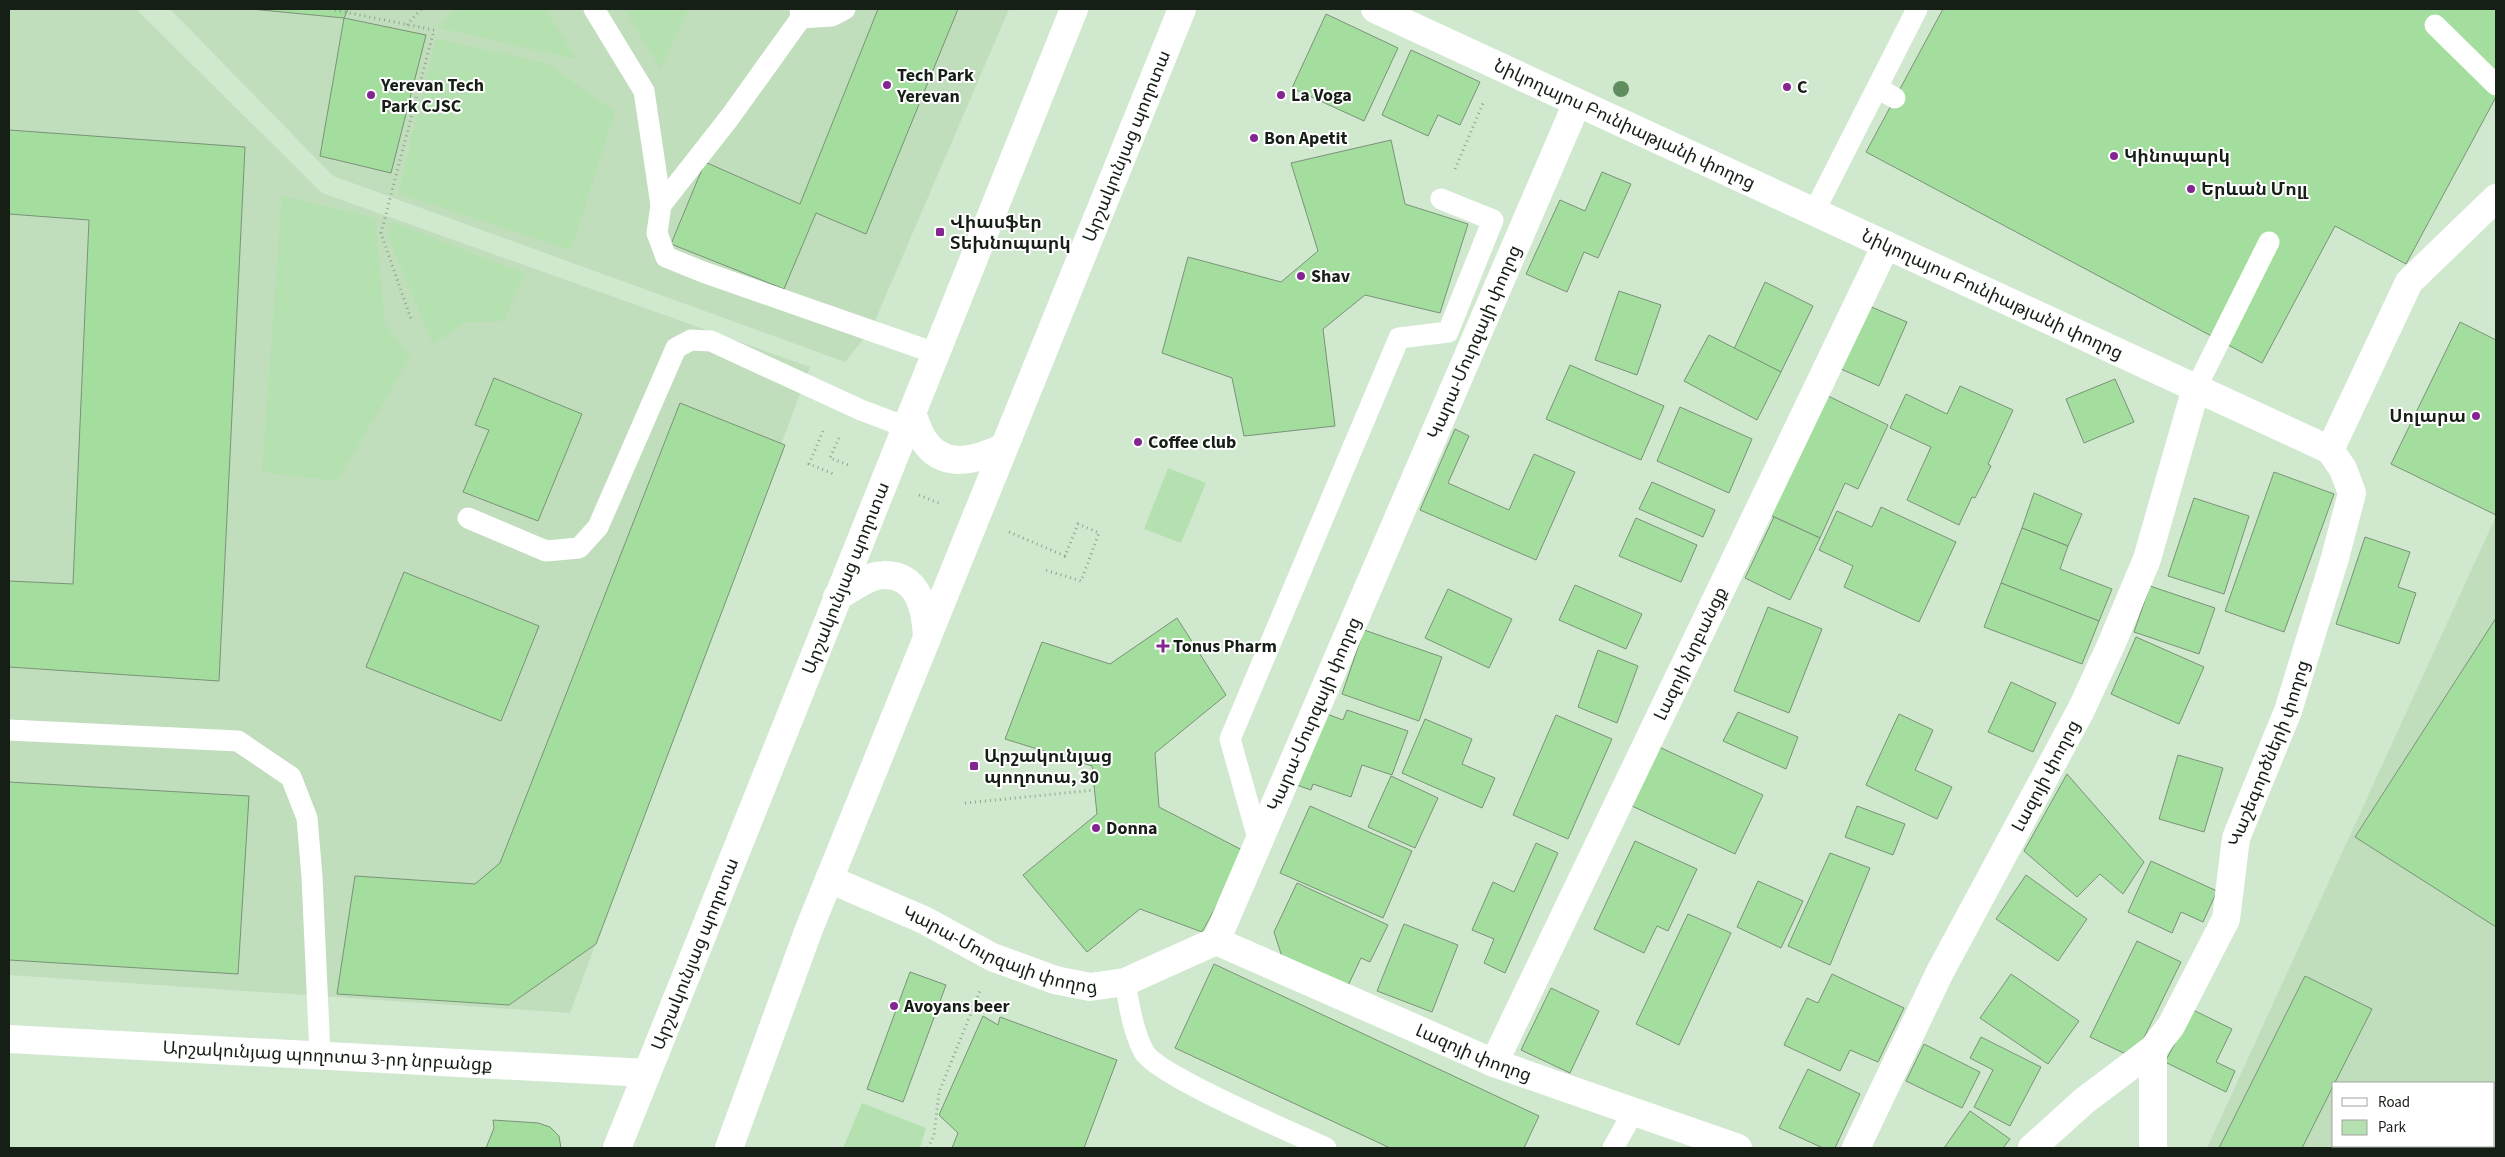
<svg xmlns="http://www.w3.org/2000/svg" width="2505" height="1157" font-family="'Source Sans 3','Noto Sans Armenian',sans-serif">
<style>
.built{fill:#c0ddbc;fill-rule:evenodd}
.green{fill:#b5e1b0}
.building{fill:#a4de9e;stroke:#7b9279}
.lines{fill:none;stroke-linecap:round;stroke-linejoin:round}
.path{stroke:#90a38e;stroke-width:3;stroke-dasharray:1 4;stroke-linecap:butt}
.service{stroke:#fff;stroke-width:21}
.minor{stroke:#fff;stroke-width:28}
.tertiary{stroke:#fff;stroke-width:28}
.primary{stroke:#fff;stroke-width:28}
.tree{fill:#5f8d5e}
.poi-dot{fill:#842691;stroke:#fff;stroke-width:2}
.labels{text-anchor:middle;stroke-width:4;stroke-linejoin:round;paint-order:stroke}
.poi-label{font-size:18px;font-weight:bold;fill:#161f15;stroke:#fff;text-anchor:start}
.street-label{font-size:18px;fill:#161f15;stroke:#fff}
</style>
<rect width="100%" height="100%" fill="#d0e9ce"/>
<g class="built">
<path d="M9 9H136L322 193 810 367 570 1013 9 975Z"/>
<path d="M170 9H1009L871 330 845 362 333 176Z"/>
<path d="M2496 516V1148H2207ZM2334 1083H2494V1146H2334Z"/>
</g>
<g class="green">
<path d="M453 9H545L577 59 440 28Z"/>
<path d="M624 9H688L661 69Z"/>
<path d="M436 39 546 63 615 112 571 250 398 193Z"/>
<path d="M282 196 375 218 385 324 410 357 337 481 262 472Z"/>
<path d="M393 222 525 274 504 321 466 322 433 344 387 234Z"/>
<path d="M1168 468 1206 483 1181 543 1144 529Z"/>
<path d="M862 1103 926 1128 920 1148H843Z"/>
</g>
<g class="building">
<path d="M251 9H348L344 18Z"/>
<path d="M878 9H958L866 234 816 213 784 289 671 244 705 162 800 204Z"/>
<path d="M1943 9H2496V97L2406 264 2335 226 2262 363 1866 152Z"/>
<path d="M1326 14 1398 48 1364 121 1292 88Z"/>
<path d="M344 18 426 35 391 173 320 156Z"/>
<path d="M1411 50 1480 82 1460 125 1438 115 1428 136 1382 115Z"/>
<path d="M9 130 245 147 219 681 9 667V581L73 584 89 220 9 214Z"/>
<path d="M1391 140 1405 204 1468 224 1440 313 1365 295 1323 329 1335 426 1244 436 1232 378 1162 353 1188 257 1281 282 1318 251 1291 163Z"/>
<path d="M1602 172 1631 184 1598 258 1584 252 1567 292 1526 274 1560 200 1585 211Z"/>
<path d="M1765 282 1813 306 1781 372 1734 349Z"/>
<path d="M1619 291 1661 305 1637 375 1595 360Z"/>
<path d="M1869 306 1907 322 1879 386 1841 369Z"/>
<path d="M2460 322 2496 340V515L2391 464Z"/>
<path d="M1709 335 1781 372 1757 420 1684 381Z"/>
<path d="M1570 365 1664 406 1641 460 1546 419Z"/>
<path d="M494 378 582 414 538 521 463 492 489 430 475 425Z"/>
<path d="M2115 379 2134 422 2084 443 2066 399Z"/>
<path d="M1960 386 2013 410 1988 464 1991 466 1975 498 1972 497 1959 525 1907 500 1931 447 1890 428 1906 394 1947 414Z"/>
<path d="M1826 395 1888 425 1858 489 1845 483 1820 538 1770 515Z"/>
<path d="M680 403 785 445 596 944 509 1005 337 994 355 876 475 884 500 863Z"/>
<path d="M1680 407 1752 439 1729 493 1657 461Z"/>
<path d="M1455 429 1469 436 1448 483 1509 510 1534 454 1575 472 1536 560 1420 510Z"/>
<path d="M2274 472 2334 494 2284 632 2225 611Z"/>
<path d="M1652 482 1715 510 1703 537 1639 509Z"/>
<path d="M2034 493 2082 514 2068 546 2022 528Z"/>
<path d="M2194 498 2249 516 2224 594 2168 576Z"/>
<path d="M1881 507 1956 542 1919 622 1844 587 1853 566 1819 550 1837 511 1872 527Z"/>
<path d="M1774 517 1820 538 1790 600 1745 578Z"/>
<path d="M1636 518 1697 545 1681 582 1619 556Z"/>
<path d="M2022 528 2068 546 2060 569 2112 589 2099 621 2001 583Z"/>
<path d="M2365 537 2410 552 2398 587 2416 593 2399 644 2336 624Z"/>
<path d="M404 572 539 626 501 721 366 667Z"/>
<path d="M2001 583 2099 621 2082 664 1984 627Z"/>
<path d="M1575 585 1642 614 1626 649 1559 620Z"/>
<path d="M2150 586 2215 608 2199 654 2134 632Z"/>
<path d="M1448 589 1512 619 1489 668 1425 638Z"/>
<path d="M1768 607 1822 629 1789 713 1734 691Z"/>
<path d="M1177 618 1226 695 1155 753 1159 807 1246 852 1202 932 1140 909 1087 952 1023 875 1097 814 1092 766 1005 739 1042 642 1110 664Z"/>
<path d="M2496 618V927L2355 837Z"/>
<path d="M1364 630 1442 657 1419 721 1342 694Z"/>
<path d="M2136 637 2204 667 2179 724 2111 694Z"/>
<path d="M1598 650 1638 666 1617 723 1578 707Z"/>
<path d="M2011 682 2056 703 2033 752 1988 732Z"/>
<path d="M1316 710 1343 720 1347 710 1408 731 1392 775 1362 765 1351 797 1313 784 1311 790 1291 783Z"/>
<path d="M1738 712 1798 737 1786 769 1723 741Z"/>
<path d="M1899 714 1933 730 1915 770 1952 787 1937 819 1866 785Z"/>
<path d="M1556 715 1612 739 1568 839 1513 815Z"/>
<path d="M1425 719 1472 739 1462 764 1495 778 1482 808 1402 773Z"/>
<path d="M1659 747 1763 795 1735 854 1632 806Z"/>
<path d="M2178 755 2223 768 2204 832 2159 819Z"/>
<path d="M2067 774 2144 862 2123 894 2100 874 2077 897 2024 851Z"/>
<path d="M1391 776 1438 798 1415 848 1368 827Z"/>
<path d="M9 782 249 796 238 974 9 960Z"/>
<path d="M1310 806 1412 851 1383 918 1280 873Z"/>
<path d="M1857 806 1905 824 1893 855 1845 837Z"/>
<path d="M1635 841 1697 869 1668 931 1657 926 1644 953 1594 929Z"/>
<path d="M1536 843 1558 853 1505 973 1484 963 1494 939 1472 930 1493 882 1514 892Z"/>
<path d="M1830 853 1870 868 1830 965 1788 946Z"/>
<path d="M2151 861 2217 891 2203 922 2181 912 2172 933 2128 912Z"/>
<path d="M2026 875 2087 919 2058 961 1996 919Z"/>
<path d="M1758 881 1803 901 1781 948 1737 927Z"/>
<path d="M1297 883 1388 925 1370 962 1361 958 1345 992 1284 963 1274 932Z"/>
<path d="M1688 914 1731 933 1679 1045 1636 1024Z"/>
<path d="M1404 924 1458 945 1432 1012 1377 991Z"/>
<path d="M2137 941 2181 962 2134 1058 2090 1037Z"/>
<path d="M1214 964 1539 1116 1524 1148H1390L1175 1048Z"/>
<path d="M910 972 946 985 903 1102 867 1089Z"/>
<path d="M1832 974 1904 1008 1878 1062 1850 1050 1840 1071 1784 1045 1807 998 1818 1003Z"/>
<path d="M2011 974 2079 1021 2048 1064 1980 1018Z"/>
<path d="M2305 976 2372 1009 2302 1148H2219Z"/>
<path d="M1551 988 1599 1011 1570 1073 1521 1050Z"/>
<path d="M2193 1010 2232 1029 2216 1062 2235 1071 2226 1092 2165 1062Z"/>
<path d="M983 1016 998 1025 1000 1017 1117 1060 1084 1148H952L958 1133 939 1115Z"/>
<path d="M1981 1037 2041 1067 2010 1126 1974 1107 1993 1070 1970 1058Z"/>
<path d="M1924 1044 1980 1072 1962 1108 1906 1081Z"/>
<path d="M1808 1069 1860 1094 1835 1148H1823L1779 1128Z"/>
<path d="M1970 1111 2010 1139 2003 1148H1944Z"/>
<path d="M493 1120 538 1123 550 1127 559 1136 561 1148H486L494 1128Z"/>
</g>
<g class="lines">
<g class="path">
<path d="M335 10 434 30 381 233 412 322"/>
<path d="M407 25 421 9"/>
<path d="M1455 169 1484 101"/>
<path d="M823 431 809 464 834 474"/>
<path d="M839 438 830 458 851 466"/>
<path d="M919 495 941 504"/>
<path d="M1009 532 1065 556 1078 524 1099 533 1081 581 1045 570"/>
<path d="M965 803 1095 790"/>
<path d="M928 1148 934 1135 939 1092 980 991"/>
</g>
<g class="service">
<path d="M594 9 644 91 661 205"/>
<path d="M800 9 801 18 730 117 661 205 657 233 666 257 703 272 935 353"/>
<path d="M801 18 832 16 845 9"/>
<path d="M2435 25 2496 85"/>
<path d="M1877 88 1895 98"/>
<path d="M1814 212 1917 9"/>
<path d="M2196 388 2269 242"/>
<path d="M468 518 546 551 579 548 598 527 676 348 691 340 711 341 861 410 906 427"/>
<path d="M9 730 238 741 291 777 307 818 312 877 320 1055"/>
<path d="M1259 842 1230 739 1399 338 1448 332 1493 220 1441 199"/>
<path d="M1125 982C1129 1005 1133 1031 1144 1052 1158 1076 1294 1133 1326 1148"/>
<path d="M1613 1148 1634 1111"/>
</g>
<g class="minor">
<path id="s1" d="M1375 9 2330 450"/>
<path d="M2330 450 2409 282 2496 198"/>
<path id="s2" d="M829 879 924 920 992 957 1055 980 1090 987 1125 982 1216 941 1577 103"/>
<path id="s3" d="M1216 941 1494 1063 1738 1148"/>
<path d="M2153 1049V1148"/>
<path id="s4" d="M1494 1063 1886 245"/>
<path id="s5" d="M1856 1148 1940 972 2081 710 2111 645 2147 559 2196 388"/>
<path id="s6" d="M2032 1148 2084 1101 2153 1049 2171 1026 2226 919 2236 838 2288 711 2335 558 2352 493 2343 469 2330 450"/>
</g>
<path class="tertiary" id="s7" d="M9 1039 647 1073"/>
<g class="primary">
<path d="M912 413C915 421 918 431 923 439 943 471 977 460 1004 447"/>
<path d="M837 597C850 590 868 575 883 575 919 574 926 610 927 638"/>
<path id="s8" d="M617 1148 1074 9"/>
<path id="s9" d="M729 1148 809 929 1182 9"/>
</g>
</g>
<circle class="tree" cx="1621" cy="89" r="8"/>
<g class="poi-dot">
<circle cx="887" cy="85" r="5"/>
<circle cx="1787" cy="87" r="5"/>
<circle cx="371" cy="95" r="5"/>
<circle cx="1281" cy="95" r="5"/>
<circle cx="1254" cy="138" r="5"/>
<circle cx="2114" cy="156" r="5"/>
<circle cx="2191" cy="189" r="5"/>
<rect x="935" y="227" width="10" height="10" rx="2.5"/>
<circle cx="1301" cy="276" r="5"/>
<circle cx="2476" cy="416" r="5"/>
<circle cx="1138" cy="442" r="5"/>
<path d="M1160.5 638.5h5v5h5v5h-5v5h-5v-5h-5v-5h5z"/>
<rect x="969" y="761" width="10" height="10" rx="2.5"/>
<circle cx="1096" cy="828" r="5"/>
<circle cx="894" cy="1006" r="5"/>
</g>
<g class="labels">
<g class="poi-label">
<text x="897" y="81">Tech Park<tspan x="897" dy="21">Yerevan</tspan></text>
<text x="381" y="91">Yerevan Tech<tspan x="381" dy="21">Park CJSC</tspan></text>
<text x="1797" y="93">C</text>
<text x="1291" y="101">La Voga</text>
<text x="1264" y="144">Bon Apetit</text>
<text x="2124" y="162">Կինոպարկ</text>
<text x="2201" y="195">Երևան Մոլլ</text>
<text x="950" y="228">Վիասֆեր<tspan x="950" dy="21">Տեխնոպարկ</tspan></text>
<text x="1311" y="282">Shav</text>
<text x="2466" y="422" text-anchor="end">Սոլարա</text>
<text x="1148" y="448">Coffee club</text>
<text x="1173" y="652">Tonus Pharm</text>
<text x="984" y="762">Արշակունյաց<tspan x="984" dy="21">պողոտա, 30</tspan></text>
<text x="1106" y="834">Donna</text>
<text x="904" y="1012">Avoyans beer</text>
</g>
<g class="street-label">
<text dy="6" stroke="none"><textPath href="#s1" startOffset="275">Նիկողայոս Բունիաթյանի փողոց</textPath></text>
<text dy="6" stroke="none"><textPath href="#s9" startOffset="1078">Արշակունյաց պողոտա</textPath></text>
<text dy="6" stroke="none"><textPath href="#s1" startOffset="680">Նիկողայոս Բունիաթյանի փողոց</textPath></text>
<text dy="6" stroke="none"><textPath href="#s2" startOffset="1071">Կարա-Մուրզայի փողոց</textPath></text>
<text dy="6" stroke="none"><textPath href="#s8" startOffset="614">Արշակունյաց պողոտա</textPath></text>
<text dy="6" stroke="none"><textPath href="#s4" startOffset="454">Լազոյի նրբանցք</textPath></text>
<text dy="6" stroke="none"><textPath href="#s2" startOffset="666">Կարա-Մուրզայի փողոց</textPath></text>
<text dy="6" stroke="none"><textPath href="#s6" startOffset="479">Կաշեգործների փողոց</textPath></text>
<text dy="6" stroke="none"><textPath href="#s5" startOffset="418">Լազոյի փողոց</textPath></text>
<text dy="6" stroke="none"><textPath href="#s2" startOffset="186">Կարա-Մուրզայի փողոց</textPath></text>
<text dy="6" stroke="none"><textPath href="#s8" startOffset="209">Արշակունյաց պողոտա</textPath></text>
<text dy="6" stroke="none"><textPath href="#s3" startOffset="281">Լազոյի փողոց</textPath></text>
<text dy="6" stroke="none"><textPath href="#s7" startOffset="319">Արշակունյաց պողոտա 3-րդ նրբանցք</textPath></text>
</g>
</g>
<rect width="2505" height="1157" fill="none" stroke="#161f15" stroke-width="20"/>
<rect x="2332" y="1082" width="162" height="65" fill="#ffffff" stroke="#a2a5a1"/>
<rect x="2342" y="1098" width="25" height="8" fill="#ffffff" stroke="#a2a5a1"/>
<text x="2378" y="1107" font-size="15" fill="#161f15">Road</text>
<rect x="2342" y="1120" width="25" height="15" fill="#b5e1b0" stroke="#a2a5a1"/>
<text x="2378" y="1132" font-size="15" fill="#161f15">Park</text>
</svg>
